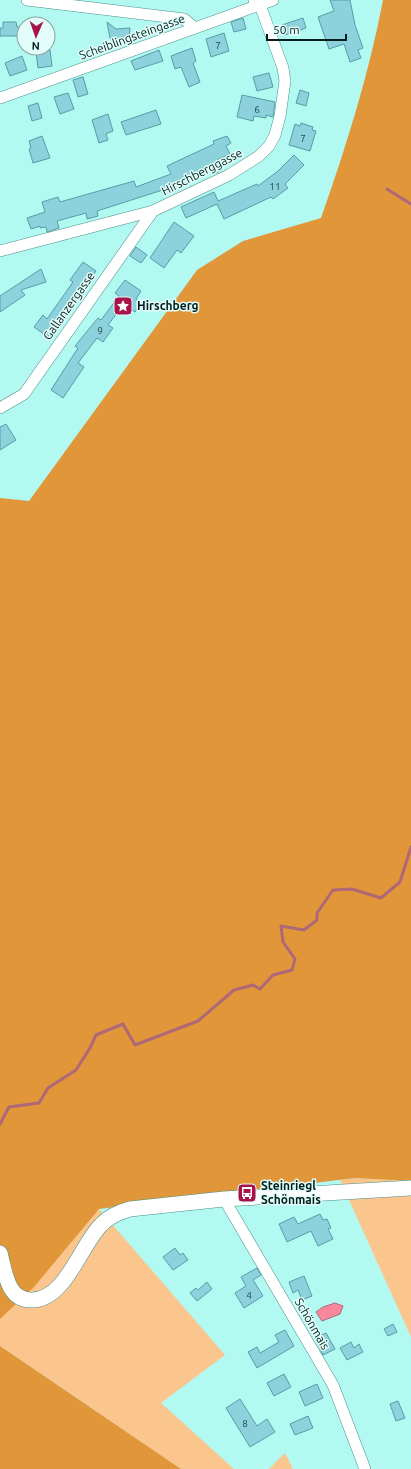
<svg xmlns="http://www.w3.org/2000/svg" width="411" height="1469" font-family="Ubuntu,sans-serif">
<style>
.green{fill:#fbc68d}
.forest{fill:#e09639}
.water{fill:#f9889f;stroke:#af6878}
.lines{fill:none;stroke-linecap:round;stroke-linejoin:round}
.stream{stroke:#af6878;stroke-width:3}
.building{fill:#8cd1dc;stroke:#579ca6}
.street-casing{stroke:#4a9089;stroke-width:12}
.secondary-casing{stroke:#4a9089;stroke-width:16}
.street{stroke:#fff;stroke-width:11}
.secondary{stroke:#fff;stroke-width:15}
.labels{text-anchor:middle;stroke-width:3;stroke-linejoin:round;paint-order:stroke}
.number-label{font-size:10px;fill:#244b4c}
.street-label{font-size:12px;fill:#011e1c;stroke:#e2fdfa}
.poi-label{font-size:12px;font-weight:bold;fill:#011e1c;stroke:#e2fdfa;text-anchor:start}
</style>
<rect width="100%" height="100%" fill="#b2f9f2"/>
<g class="green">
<path d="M355 1178 411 1181V1337L340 1180Z"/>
<path d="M99 1209 225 1355 161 1403 234 1469H181L0 1346V1316Z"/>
<path d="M285 1453 293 1469H269Z"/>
</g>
<g class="forest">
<path d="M383 0H411V1181L355 1178 99 1209 34 1287 0 1319V498L29 501 197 270 243 241 321 218C346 147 369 74 383 0Z"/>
<path d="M0 1346 181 1469H0Z"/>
</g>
<path class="water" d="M335 1303 343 1306 340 1314 322 1321 316 1312 323 1307Z"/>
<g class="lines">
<g class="stream">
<path d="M387 189 411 204"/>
<path d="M0 1124 9 1107 39 1103 48 1088 76 1070 90 1048 96 1035 123 1024 135 1045 198 1021 234 990 253 985 260 989 273 975 292 970 295 959 283 942 281 926 304 930 317 920V913L333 890 352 889 381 898 400 882 411 847"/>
</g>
</g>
<g class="building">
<path d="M330 0H350L355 25 363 48 358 50 361 58 350 62 344 44 329 49 318 17 334 11Z"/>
<path d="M243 18 246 29 234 32 231 22Z"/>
<path d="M303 18 306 28 285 35 282 25Z"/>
<path d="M3 22H16L17 27H19L20 36H0V28H3Z"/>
<path d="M107 22 116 29 130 28 129 38 115 43 110 38Z"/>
<path d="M224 33 229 51 211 57 206 39Z"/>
<path d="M192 48 196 61 193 63 200 82 189 87 181 67 175 69 171 56Z"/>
<path d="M50 50 52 66 38 68 36 52Z"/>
<path d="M159 50 163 61 135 70 131 61Z"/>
<path d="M22 56 27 70 10 76 5 63Z"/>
<path d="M269 73 273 87 257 91 253 77Z"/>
<path d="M83 77 88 94 78 97 73 80Z"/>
<path d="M300 90 309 93 306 106 296 103Z"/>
<path d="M68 93 74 109 60 114 54 97Z"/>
<path d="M242 95 275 102 273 117 266 115V118L254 116 253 121 237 117Z"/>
<path d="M38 103 42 118 32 121 28 106Z"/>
<path d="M156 110 161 124 126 135 121 122Z"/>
<path d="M108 114 113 131 106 134 108 140 99 143 92 120Z"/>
<path d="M301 123 313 127 312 130 316 131 310 151 289 145 295 124 300 126Z"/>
<path d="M42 136 50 158 33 163 29 149 31 148 29 141Z"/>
<path d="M227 136 231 143 226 146 230 154 217 160 222 170 214 174 209 166 169 188 97 211 98 216 87 219 86 213 57 221 59 228 47 232 46 227 40 228V226L31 229 27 218 45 212 42 202 58 197 60 202 134 181 136 187 171 174 167 166 214 144 213 141Z"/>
<path d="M294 155 304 165 285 184 288 188 273 199 271 197 224 219 217 204 186 218 181 207 214 192 218 201 257 184 258 186 278 171Z"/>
<path d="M174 222 194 236 181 253 177 250 164 268 150 258Z"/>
<path d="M136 247 147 255 141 263 130 256Z"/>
<path d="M83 262 96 271 48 337 34 327 43 315 47 319 73 282 70 280Z"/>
<path d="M41 269 46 282 21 290 25 295 0 312V296Z"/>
<path d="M125 280 141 291 136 299 141 303 135 312 124 304 108 325 113 328 103 342 97 338 78 363 84 367 63 398 51 390 78 348 75 346 98 318 101 320 119 296 115 293Z"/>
<path d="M6 424 16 440 0 450V427Z"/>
<path d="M320 1214 323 1220 327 1219 331 1228 328 1229 333 1239 318 1246 311 1231 287 1242 279 1224 294 1217 298 1224Z"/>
<path d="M175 1248 180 1255 183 1253 188 1260 173 1270 163 1257Z"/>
<path d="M257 1268 261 1275 253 1280 263 1296 244 1308 235 1293 246 1286 241 1277Z"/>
<path d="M304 1276 312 1296 302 1300 298 1290 293 1293 289 1282Z"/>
<path d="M207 1282 212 1289 197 1301 190 1293 196 1288 198 1290Z"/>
<path d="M393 1324 397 1332 388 1336 384 1329Z"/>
<path d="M285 1330 294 1346 257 1368 248 1352 257 1347 260 1353 279 1342 275 1335Z"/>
<path d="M326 1333 335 1349 323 1355 315 1338Z"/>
<path d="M351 1342 354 1348 359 1344 363 1352 347 1360 340 1348Z"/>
<path d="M284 1374 291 1387 274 1396 267 1383Z"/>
<path d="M317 1384 323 1398 305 1406 299 1392Z"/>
<path d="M240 1399 257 1426 267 1419 275 1432 250 1447 226 1408Z"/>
<path d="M398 1401 405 1418 396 1421 390 1404Z"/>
<path d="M308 1416 313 1428 295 1435 290 1424Z"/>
</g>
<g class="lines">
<defs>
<g id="street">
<path d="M27 0 184 19 195 28"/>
<path d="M0 98 273 0"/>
<path d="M0 251 153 211 229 175 259 156 269 146 275 135 280 116 285 81 283 68 260 5 254 0"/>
<path d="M0 408 24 394 153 211"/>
<path d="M224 1199 333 1385 365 1469"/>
</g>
<path id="secondary" d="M0 1253C5 1271 7 1300 31 1300 65 1301 80 1246 101 1225 109 1216 119 1212 130 1209L224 1199 411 1188"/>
</defs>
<use href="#street" class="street-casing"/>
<use href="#secondary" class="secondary-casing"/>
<use href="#street" class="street"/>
<use href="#secondary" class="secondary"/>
</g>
<defs>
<symbol id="sight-square" viewBox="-11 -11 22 22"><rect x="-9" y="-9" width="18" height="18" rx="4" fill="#a81349" stroke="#e2fdfa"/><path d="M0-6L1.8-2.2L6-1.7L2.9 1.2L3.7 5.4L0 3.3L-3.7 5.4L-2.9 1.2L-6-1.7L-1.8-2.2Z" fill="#fff"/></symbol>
<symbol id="bus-square" viewBox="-11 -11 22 22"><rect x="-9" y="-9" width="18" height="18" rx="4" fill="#a81349" stroke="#e2fdfa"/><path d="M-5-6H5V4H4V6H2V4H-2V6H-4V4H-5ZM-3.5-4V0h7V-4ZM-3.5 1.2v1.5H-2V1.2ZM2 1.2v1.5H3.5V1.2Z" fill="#fff"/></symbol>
</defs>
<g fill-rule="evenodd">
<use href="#sight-square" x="112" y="295" width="22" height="22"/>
<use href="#bus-square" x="236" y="1182" width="22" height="22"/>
</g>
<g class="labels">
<g class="number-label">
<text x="218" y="49">7</text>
<text x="257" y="113">6</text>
<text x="303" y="142">7</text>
<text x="275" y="190">11</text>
<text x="100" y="334">9</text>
<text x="249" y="1299">4</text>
<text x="245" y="1427">8</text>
</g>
<g class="street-label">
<text transform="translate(132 37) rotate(-20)" y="4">Scheiblingsteingasse</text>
<text transform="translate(202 172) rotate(-27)" y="4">Hirschberggasse</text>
<text transform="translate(69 306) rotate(-55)" y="4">Gallanzergasse</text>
<text transform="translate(312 1324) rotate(60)" y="4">Schönmais</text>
</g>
<g class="poi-label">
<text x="137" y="310">Hirschberg</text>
<text x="261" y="1190">Steinriegl<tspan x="261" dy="14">Schönmais</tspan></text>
</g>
</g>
<g transform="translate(36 36) rotate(182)"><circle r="19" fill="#e2fdfa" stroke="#88a4a1"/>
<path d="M0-3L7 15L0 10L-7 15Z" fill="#a81349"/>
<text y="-6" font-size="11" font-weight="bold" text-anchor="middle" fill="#011e1c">N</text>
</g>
<path d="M267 34v6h79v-6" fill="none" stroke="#011e1c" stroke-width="2"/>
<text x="273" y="34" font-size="12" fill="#011e1c" stroke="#e2fdfa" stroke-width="3" paint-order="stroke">50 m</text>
</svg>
